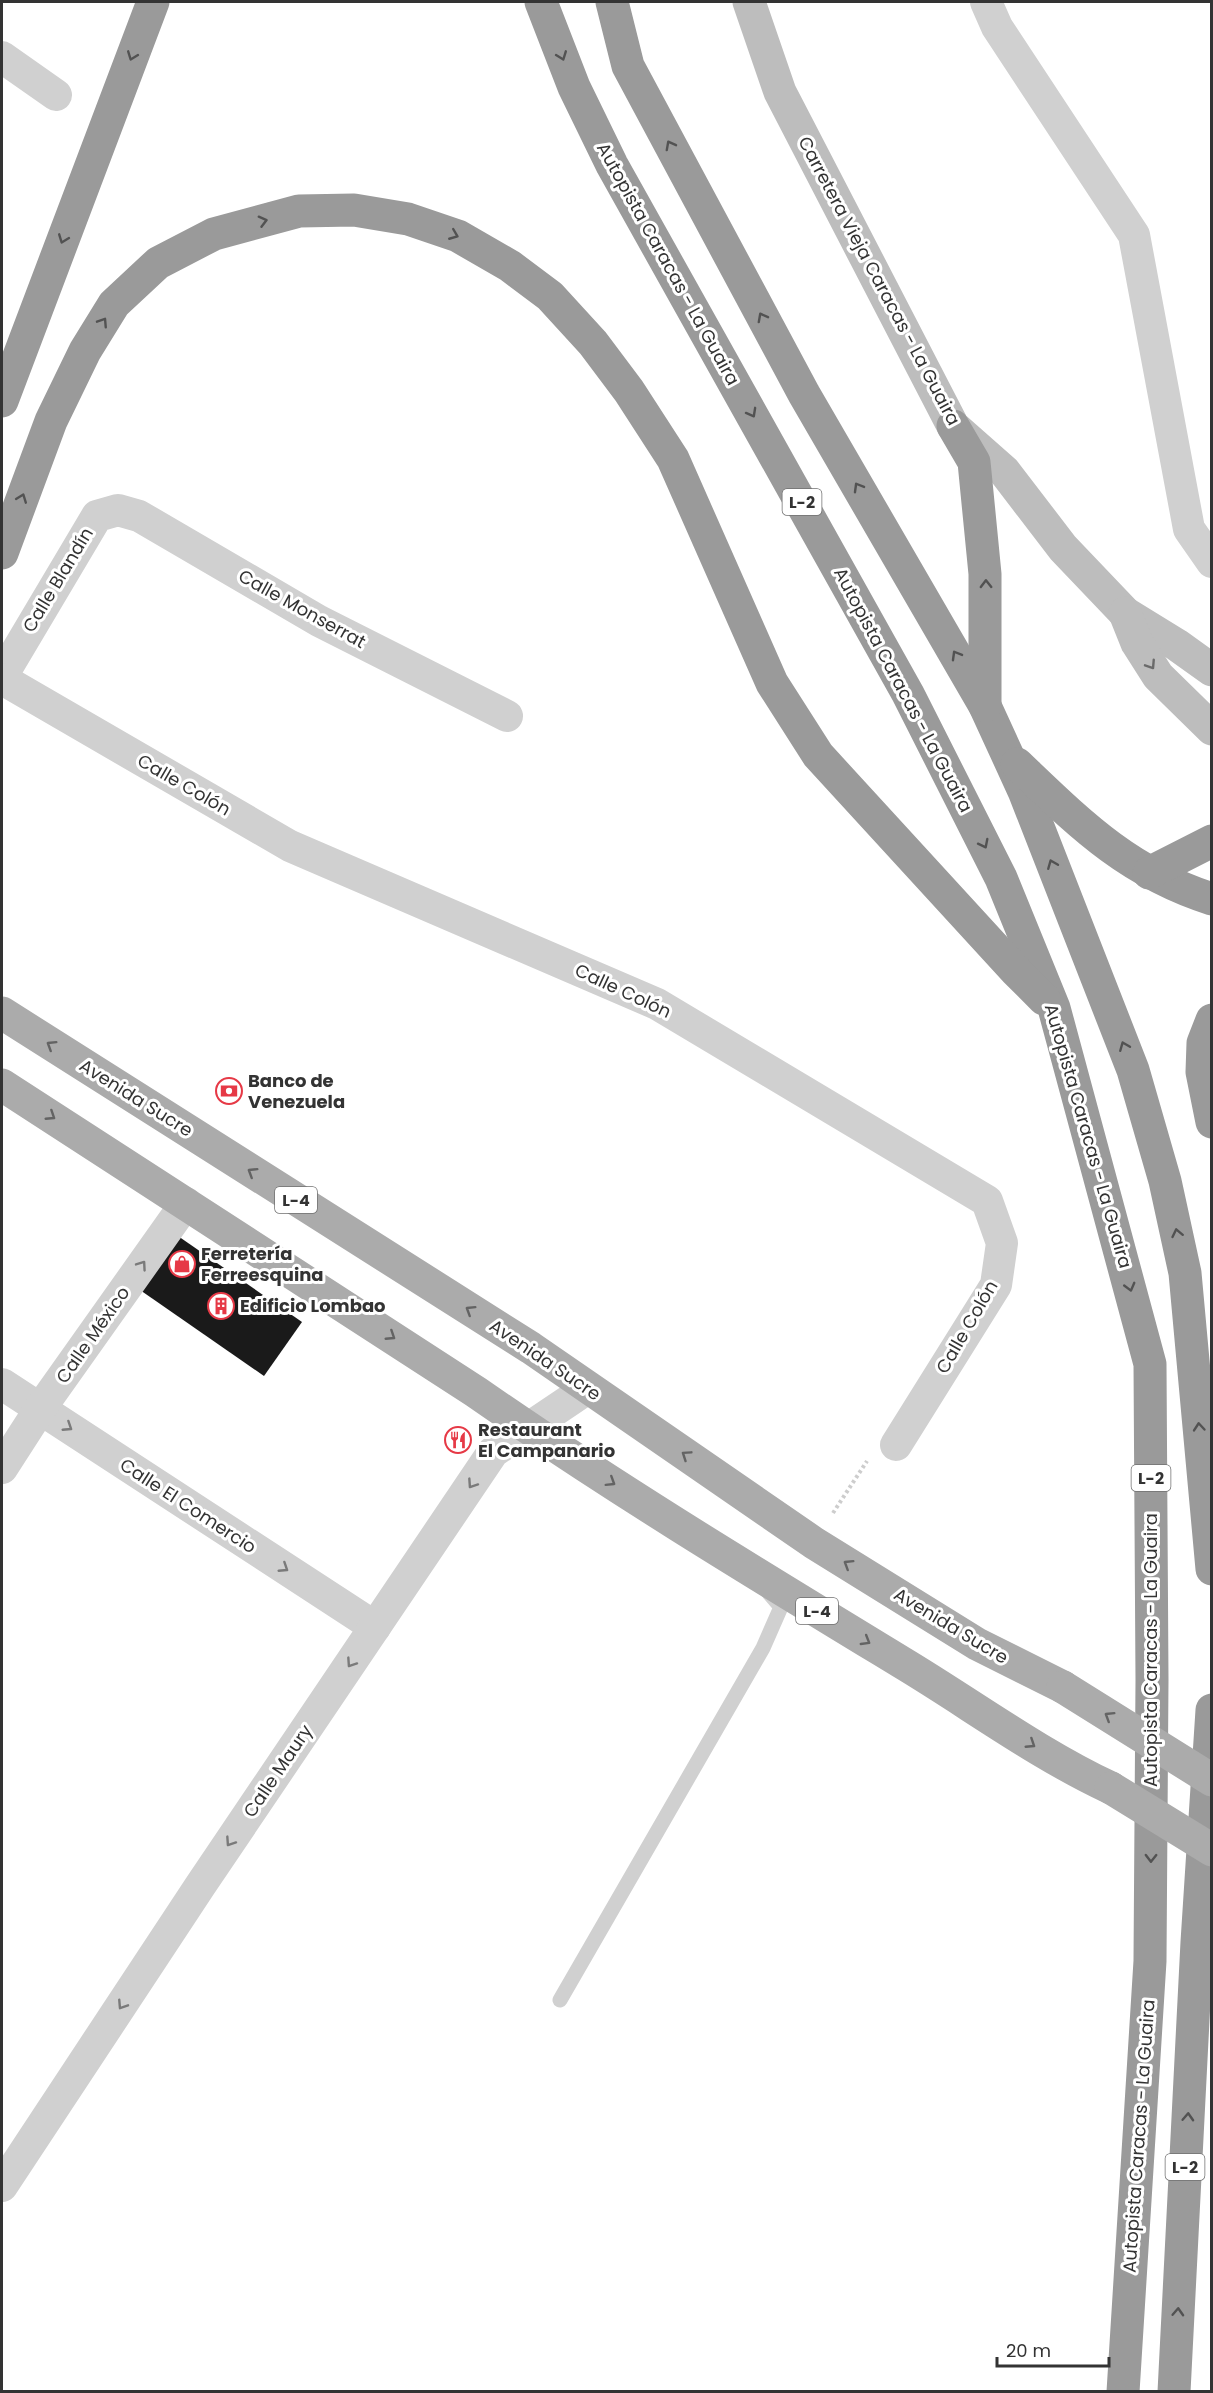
<svg xmlns="http://www.w3.org/2000/svg" width="1213" height="2393" font-family="Poppins,sans-serif">
<style>
.building{fill:#1a1a1a}
.lines{fill:none;stroke-linecap:round;stroke-linejoin:round}
.path{stroke:#cdcdcd;stroke-width:4;stroke-dasharray:3 3;stroke-linecap:butt}
.lane{stroke:#d0d0d0;stroke-width:15}
.street{stroke:#d0d0d0;stroke-width:32}
.secondary{stroke:#bdbdbd;stroke-width:33}
.primary{stroke:#ababab;stroke-width:33}
.highway{stroke:#9a9a9a;stroke-width:33}
.primary-bridge{stroke:#ababab;stroke-width:33}
.oneway{stroke:#525252}
.oneway2{stroke:#6a6a6a}
.oneway3{stroke:#636363}
.oneway4{stroke:#7a7a7a}
.labels{text-anchor:middle;stroke-width:6;stroke-linejoin:round;paint-order:stroke}
.shield{fill:#fff;stroke:#707070;stroke-width:1.5}
.shield-label{font-size:16px;font-weight:bold;fill:#333}
.street-label{font-size:18px;fill:#333;stroke:#fff}
.poi-label{font-size:18px;font-weight:bold;fill:#333;stroke:#fff;text-anchor:start}
</style>
<rect width="100%" height="100%" fill="#fff"/>
<path class="building" d="M178 1236 302 1322 264 1376 140 1290Z"/>
<g class="lines">
<path class="path" d="M833 1513 867 1461"/>
<path class="lane" d="M560 2000 763 1648 781 1607 769 1593"/>
<g class="street">
<path d="M986 2 997 27 1134 235 1189 529 1212 562"/>
<path d="M2 57 56 95"/>
<path d="M2 676 97 516 118 510 139 516 319 621 507 716"/>
<path d="M2 679 290 846 657 1004 987 1201 1002 1243 996 1285 896 1445"/>
<path d="M2 1384 375 1627"/>
<path d="M2 1468 40 1409 186 1203"/>
<path d="M2 2186 200 1886 493 1452 588 1388"/>
</g>
<g class="secondary">
<path d="M749 2 780 92 953 426 1004 471 1063 548 1125 613 1177 645 1212 670"/>
<path d="M1125 613 1137 643 1158 676 1212 729"/>
</g>
<g class="primary">
<path d="M2 1013 531 1348 814 1543 977 1644 1063 1687"/>
<path d="M2 1085 476 1392C614 1488 758 1575 901 1662 971 1704 1038 1754 1111 1788"/>
</g>
<g class="highway">
<path d="M541 2 574 87 612 165 908 694 1001 878 1054 1008 1150 1364 1152 1680 1150 1961 1123 2392"/>
<path d="M612 2 628 66 804 394 985 706 1024 791 1133 1070 1165 1181 1185 1273 1212 1569"/>
<path d="M2 401 153 2"/>
<path d="M953 426 974 462 985 574V706"/>
<path d="M2 553 51 421 85 351 114 304 158 263 214 234 299 211 354 210 408 219 458 236 510 266 550 296 593 343 629 391 673 459 772 683 818 755 1016 971 1044 999"/>
<path d="M1017 764C1079 823 1127 872 1212 899"/>
<path d="M1149 873 1212 841"/>
<path d="M1212 1020 1203 1043 1202 1072 1212 1122"/>
<path d="M1174 2392 1197 1942 1212 1710"/>
</g>
<g class="primary-bridge">
<path d="M1063 1687 1212 1780"/>
<path d="M1111 1788 1212 1850"/>
</g>
</g>
<defs><path id="oneway-chevron" d="M-2-3.5L2.5 0L-2 3.5" fill="none" stroke-width="1.6" stroke-linecap="round" stroke-linejoin="round" transform="scale(1.5)"/></defs>
<g class="oneway">
<use href="#oneway-chevron" transform="translate(132 56) rotate(111)"/>
<use href="#oneway-chevron" transform="translate(562 56) rotate(69)"/>
<use href="#oneway-chevron" transform="translate(670 145) rotate(-118)"/>
<use href="#oneway-chevron" transform="translate(263 221) rotate(-15)"/>
<use href="#oneway-chevron" transform="translate(454 235) rotate(22)"/>
<use href="#oneway-chevron" transform="translate(63 239) rotate(111)"/>
<use href="#oneway-chevron" transform="translate(762 317) rotate(-118)"/>
<use href="#oneway-chevron" transform="translate(103 322) rotate(-57)"/>
<use href="#oneway-chevron" transform="translate(752 413) rotate(61)"/>
<use href="#oneway-chevron" transform="translate(858 487) rotate(-120)"/>
<use href="#oneway-chevron" transform="translate(22 498) rotate(-69)"/>
<use href="#oneway-chevron" transform="translate(986 584) rotate(-91)"/>
<use href="#oneway-chevron" transform="translate(956 655) rotate(-120)"/>
<use href="#oneway-chevron" transform="translate(984 844) rotate(63)"/>
<use href="#oneway-chevron" transform="translate(1052 864) rotate(-112)"/>
<use href="#oneway-chevron" transform="translate(1124 1046) rotate(-112)"/>
<use href="#oneway-chevron" transform="translate(1177 1233) rotate(-102)"/>
<use href="#oneway-chevron" transform="translate(1130 1287) rotate(75)"/>
<use href="#oneway-chevron" transform="translate(1199 1427) rotate(-95)"/>
<use href="#oneway-chevron" transform="translate(1151 1858) rotate(91)"/>
<use href="#oneway-chevron" transform="translate(1188 2117) rotate(-87)"/>
<use href="#oneway-chevron" transform="translate(1178 2312) rotate(-87)"/>
</g>
<use class="oneway2" href="#oneway-chevron" transform="translate(1151 665) rotate(57)"/>
<g class="oneway3">
<use href="#oneway-chevron" transform="translate(51 1045) rotate(-148)"/>
<use href="#oneway-chevron" transform="translate(51 1116) rotate(33)"/>
<use href="#oneway-chevron" transform="translate(252 1172) rotate(-148)"/>
<use href="#oneway-chevron" transform="translate(470 1310) rotate(-148)"/>
<use href="#oneway-chevron" transform="translate(391 1336) rotate(33)"/>
<use href="#oneway-chevron" transform="translate(686 1455) rotate(-146)"/>
<use href="#oneway-chevron" transform="translate(611 1482) rotate(32)"/>
<use href="#oneway-chevron" transform="translate(848 1564) rotate(-148)"/>
<use href="#oneway-chevron" transform="translate(866 1641) rotate(31)"/>
<use href="#oneway-chevron" transform="translate(1109 1716) rotate(-148)"/>
<use href="#oneway-chevron" transform="translate(1031 1744) rotate(33)"/>
</g>
<g class="oneway4">
<use href="#oneway-chevron" transform="translate(142 1265) rotate(-55)"/>
<use href="#oneway-chevron" transform="translate(68 1427) rotate(33)"/>
<use href="#oneway-chevron" transform="translate(472 1484) rotate(124)"/>
<use href="#oneway-chevron" transform="translate(284 1568) rotate(33)"/>
<use href="#oneway-chevron" transform="translate(351 1663) rotate(124)"/>
<use href="#oneway-chevron" transform="translate(230 1842) rotate(124)"/>
<use href="#oneway-chevron" transform="translate(122 2005) rotate(123)"/>
</g>
<defs>
<symbol id="bank-ring" viewBox="-11 -11 22 22"><circle r="9.5" fill="#fff" stroke="#e63946" stroke-width="1.5"/><path d="M-6-4H6V4H-6ZM0-2.3a2.3 2.3 0 1 0 0 4.6a2.3 2.3 0 1 0 0-4.6Z" fill="#e63946"/></symbol>
<symbol id="shop-ring" viewBox="-11 -11 22 22"><circle r="9.5" fill="#fff" stroke="#e63946" stroke-width="1.5"/><path d="M-5-2.5h2.3a2.7 3.5 0 0 1 5.4 0H5L5.5 6h-11ZM-1.5-2.5h3a1.5 2.3 0 0 0-3 0Z" fill="#e63946"/></symbol>
<symbol id="building-ring" viewBox="-11 -11 22 22"><circle r="9.5" fill="#fff" stroke="#e63946" stroke-width="1.5"/><path d="M-4-6H4V6H1V3H-1V6H-4ZM-2.5-4.3h1.7v1.8h-1.7ZM.8-4.3h1.7v1.8H.8ZM-2.5-1h1.7V.8h-1.7ZM.8-1h1.7V.8H.8Z" fill="#e63946"/></symbol>
<symbol id="restaurant-ring" viewBox="-11 -11 22 22"><circle r="9.5" fill="#fff" stroke="#e63946" stroke-width="1.5"/><path d="M-5-6h1v4h1v-4h1v4h1v-4h1v5L-1.5 .5V6h-2V.5L-5-1ZM5-6V6H3V1.5H1.5Q1.5-4 5-6Z" fill="#e63946"/></symbol>
</defs>
<g fill-rule="evenodd">
<use href="#bank-ring" x="214" y="1076" width="30" height="30"/>
<use href="#shop-ring" x="167" y="1249" width="30" height="30"/>
<use href="#building-ring" x="206" y="1291" width="30" height="30"/>
<use href="#restaurant-ring" x="443" y="1425" width="30" height="30"/>
</g>
<g class="labels">
<g class="shield">
<rect x="782.5" y="489" width="39" height="26" rx="4.5"/>
<rect x="275" y="1187" width="42" height="26" rx="4.5"/>
<rect x="1131.5" y="1465" width="39" height="26" rx="4.5"/>
<rect x="796" y="1598" width="42" height="26" rx="4.5"/>
<rect x="1165.5" y="2154" width="39" height="26" rx="4.5"/>
</g>
<g class="shield-label">
<text x="802" y="508">L-2</text>
<text x="296" y="1206">L-4</text>
<text x="1151" y="1484">L-2</text>
<text x="817" y="1617">L-4</text>
<text x="1185" y="2173">L-2</text>
</g>
<g class="street-label">
<text transform="translate(668 264) rotate(61)" y="6">Autopista Caracas - La Guaira</text>
<text transform="translate(879 281) rotate(62)" y="6">Carretera Vieja Caracas - La Guaira</text>
<text transform="translate(58 580) rotate(-59)" y="6">Calle Blandín</text>
<text transform="translate(302 609) rotate(29)" y="6">Calle Monserrat</text>
<text transform="translate(903 690) rotate(62)" y="6">Autopista Caracas - La Guaira</text>
<text transform="translate(184 785) rotate(30)" y="6">Calle Colón</text>
<text transform="translate(623 991) rotate(25)" y="6">Calle Colón</text>
<text transform="translate(136 1098) rotate(32)" y="6">Avenida Sucre</text>
<text transform="translate(1088 1136) rotate(74)" y="6">Autopista Caracas - La Guaira</text>
<text transform="translate(967 1327) rotate(-60)" y="6">Calle Colón</text>
<text transform="translate(93 1335) rotate(-55)" y="6">Calle México</text>
<text transform="translate(545 1360) rotate(34)" y="6">Avenida Sucre</text>
<text transform="translate(188 1506) rotate(33)" y="6">Calle El Comercio</text>
<text transform="translate(951 1626) rotate(31)" y="6">Avenida Sucre</text>
<text transform="translate(1151 1650) rotate(-90)" y="6">Autopista Caracas - La Guaira</text>
<text transform="translate(278 1771) rotate(-56)" y="6">Calle Maury</text>
<text transform="translate(1139 2136) rotate(-86)" y="6">Autopista Caracas - La Guaira</text>
</g>
<g class="poi-label">
<text x="248" y="1087">Banco de<tspan x="248" dy="21">Venezuela</tspan></text>
<text x="201" y="1260">Ferretería<tspan x="201" dy="21">Ferreesquina</tspan></text>
<text x="240" y="1312">Edificio Lombao</text>
<text x="478" y="1436">Restaurant<tspan x="478" dy="21">El Campanario</tspan></text>
</g>
</g>
<rect width="1213" height="2393" fill="none" stroke="#333333" stroke-width="6"/>
<path d="M997 2357v9h112v-9" fill="none" stroke="#333333" stroke-width="3"/>
<text x="1006" y="2357" font-size="18" fill="#333333" stroke="#ffffff" stroke-width="4.5" paint-order="stroke">20 m</text>
</svg>
